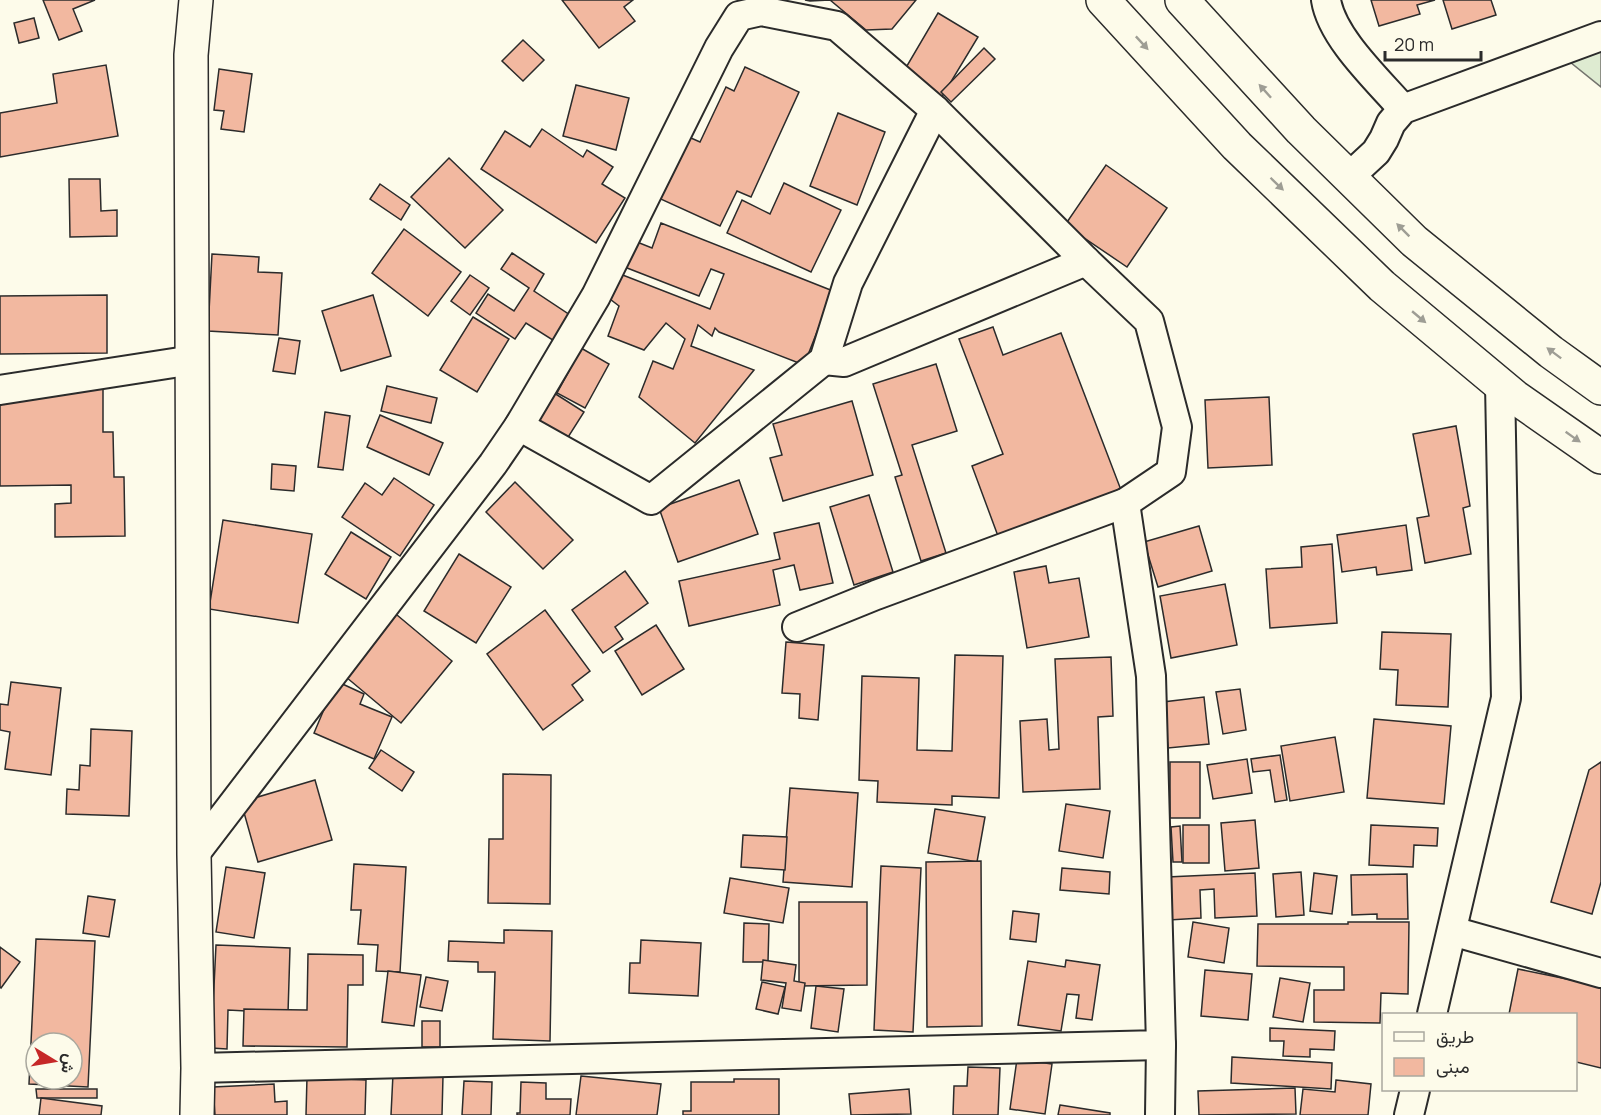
<svg xmlns="http://www.w3.org/2000/svg" width="1601" height="1115" font-family="Manrope,Vazirmatn,sans-serif">
<style>
.green{fill:#deebd1;stroke:#74746e;stroke-width:1.5}
.building{fill:#f2b8a0;stroke:#2b2b2b;stroke-width:1.5;fill-rule:evenodd}
.lines{fill:none;stroke-linecap:round;stroke-linejoin:round}
.street-casing{stroke:#2b2b2b;stroke-width:32}
.primary-casing{stroke:#2b2b2b;stroke-width:36}
.highway-casing{stroke:#2b2b2b;stroke-width:36}
.street{stroke:#fdfbea;stroke-width:28}
.primary{stroke:#fdfbea;stroke-width:33}
.highway{stroke:#fdfbea;stroke-width:33}
.oneway{fill:#9e9d94}
</style>
<rect width="100%" height="100%" fill="#fdfbea"/>
<path class="green" d="M1601 44V87L1565 58Z"/>
<g class="building">
<path d="M43 0H95L73 9 82 31 59 40Z"/>
<path d="M562 0H633L624 7 635 21 599 48Z"/>
<path d="M805 0H916L892 29 866 30 830 0 810 1Z"/>
<path d="M1371 0H1435L1417 5 1420 14 1379 26Z"/>
<path d="M1443 0H1491L1496 15 1452 29Z"/>
<path d="M938 13 978 37 940 100 901 76Z"/>
<path d="M34 18 39 38 19 43 14 23Z"/>
<path d="M523 40 544 60 523 81 502 61Z"/>
<path d="M984 48 995 59 951 102 941 92Z"/>
<path d="M106 65 118 136 0 157V113L57 103 53 74Z"/>
<path d="M745 67 799 92 751 197 737 191 720 226 654 196 682 134 700 142 726 87 734 91Z"/>
<path d="M219 69 252 74 244 132 221 129 224 111 214 110Z"/>
<path d="M576 85 629 98 616 150 563 136Z"/>
<path d="M838 113 885 132 857 205 810 186Z"/>
<path d="M542 129 583 157 587 150 613 167 602 184 625 198 596 243 481 169 505 131 530 147Z"/>
<path d="M449 158 503 210 465 248 411 197Z"/>
<path d="M1106 165 1167 208 1127 267 1065 225Z"/>
<path d="M69 179H100L101 211 117 210V236L70 237Z"/>
<path d="M784 183 841 210 811 272 727 233 742 200 770 214Z"/>
<path d="M380 184 410 205 401 220 370 199Z"/>
<path d="M661 223 833 291 804 365 719 332 715 328 712 336 698 325 691 346 754 370 695 443 639 397 653 361 673 369 685 339 666 323 644 350 608 336 619 306 606 296 615 272 710 309 724 274 711 269 699 296 622 266 632 240 652 248Z"/>
<path d="M404 229 461 272 428 316 372 273Z"/>
<path d="M512 253 544 274 534 291 576 319 559 344 526 323 515 339 476 313 488 294 514 311 529 288 501 269Z"/>
<path d="M212 254 259 257 258 272 282 273 278 335 208 331Z"/>
<path d="M470 275 489 288 470 315 451 301Z"/>
<path d="M107 295V353L0 354V296Z"/>
<path d="M373 295 391 356 341 371 322 311Z"/>
<path d="M473 317 509 339 477 392 440 370Z"/>
<path d="M993 327 1003 355 1061 333 1121 490 998 536 972 466 1003 454 959 339Z"/>
<path d="M279 338 300 341 295 374 273 371Z"/>
<path d="M574 344 609 364 585 408 557 393 570 369 563 365Z"/>
<path d="M936 364 957 431 912 445 946 553 921 561 895 477 902 475 873 384Z"/>
<path d="M103 377V432H113L114 477H124L125 536 55 537V504L71 503V485L0 486V378Z"/>
<path d="M387 386 437 398 431 423 381 411Z"/>
<path d="M551 391 584 412 565 442 532 421Z"/>
<path d="M1269 397 1272 465 1208 468 1205 400Z"/>
<path d="M852 401 873 475 783 501 770 458 782 455 773 424Z"/>
<path d="M325 412 350 416 343 470 318 467Z"/>
<path d="M380 415 443 443 429 475 367 447Z"/>
<path d="M1456 426 1470 506 1463 508 1471 554 1425 563 1417 518 1429 516 1413 434Z"/>
<path d="M272 464 296 466 294 491 271 489Z"/>
<path d="M394 478 434 505 400 556 342 517 365 483 382 495Z"/>
<path d="M739 480 758 534 678 562 659 508Z"/>
<path d="M515 482 573 540 543 569 486 512Z"/>
<path d="M869 495 893 572 854 585 830 507Z"/>
<path d="M223 520 312 534 298 623 209 609Z"/>
<path d="M819 523 833 583 800 590 794 565 773 570 780 605 689 626 679 581 780 559 774 533Z"/>
<path d="M1406 525 1412 570 1377 575 1376 567 1342 572 1337 535Z"/>
<path d="M1199 526 1212 571 1158 587 1144 542Z"/>
<path d="M351 532 391 557 366 599 325 574Z"/>
<path d="M1332 544 1337 623 1270 628 1266 569 1302 567 1301 547Z"/>
<path d="M459 554 511 587 476 643 424 611Z"/>
<path d="M1046 566 1049 583 1079 578 1089 637 1027 648 1014 572Z"/>
<path d="M625 571 648 603 615 627 623 639 603 653 572 610Z"/>
<path d="M1225 584 1237 645 1171 658 1160 596Z"/>
<path d="M391 610 452 661 401 723 340 672Z"/>
<path d="M545 610 590 671 572 685 583 700 543 730 487 654Z"/>
<path d="M656 625 684 669 642 695 615 651Z"/>
<path d="M1382 632 1451 634 1448 707 1396 705 1398 670 1380 669Z"/>
<path d="M786 642 824 645 818 720 799 718 800 694 782 693Z"/>
<path d="M955 655 1003 656 999 798 952 796V805L877 802 878 781 859 780 862 676 919 678 917 750 952 751Z"/>
<path d="M1111 657 1113 716 1098 717 1100 789 1023 792 1020 721 1047 719 1049 750 1059 749 1055 659Z"/>
<path d="M336 681 364 694 360 704 392 717 374 759 314 733Z"/>
<path d="M11 682 61 688 51 775 5 769 10 732 0 730V704L8 705Z"/>
<path d="M1240 689 1246 730 1223 734 1216 692Z"/>
<path d="M1204 697 1209 744 1168 748 1163 702Z"/>
<path d="M1374 719 1451 726 1444 804 1367 798Z"/>
<path d="M91 729 132 731 129 816 66 814 67 789 79 790 80 765 90 766Z"/>
<path d="M1335 737 1344 792 1290 801 1281 746Z"/>
<path d="M381 750 414 772 402 791 369 768Z"/>
<path d="M1280 755 1287 800 1275 802 1270 770 1253 772 1251 759Z"/>
<path d="M1247 759 1252 793 1213 799 1207 765Z"/>
<rect x="1170" y="762" width="30" height="56"/>
<path d="M1601 762V882L1592 914 1551 902 1589 770Z"/>
<path d="M503 774 551 775 550 904 488 903 489 839H503Z"/>
<path d="M315 780 332 840 258 862 241 802Z"/>
<path d="M790 788 858 793 852 887 783 882Z"/>
<path d="M1066 804 1110 811 1103 858 1059 851Z"/>
<path d="M935 809 985 817 977 862 928 853Z"/>
<path d="M1255 820 1259 868 1225 871 1221 823Z"/>
<rect x="1183" y="825" width="26" height="38"/>
<path d="M1371 825 1438 828 1437 846 1414 845 1413 867 1369 865Z"/>
<path d="M1180 826 1182 862H1173L1171 827Z"/>
<path d="M743 835 787 837 785 870 741 867Z"/>
<path d="M981 861 982 1026 927 1027 926 862Z"/>
<path d="M354 864 406 867 400 972 376 971 378 945 358 944 361 910H351Z"/>
<path d="M881 866 921 868 913 1032 874 1030Z"/>
<path d="M226 867 265 873 254 938 216 932Z"/>
<path d="M1062 868 1110 872 1109 894 1060 890Z"/>
<path d="M1301 872 1304 915 1276 917 1273 874Z"/>
<path d="M1255 873 1257 916 1215 918 1214 889 1200 890 1201 918 1169 920 1167 877Z"/>
<path d="M1314 873 1337 876 1332 914 1310 911Z"/>
<path d="M1407 874 1408 919H1377V914L1352 915 1351 875Z"/>
<path d="M730 878 789 888 783 923 724 913Z"/>
<path d="M88 896 115 900 109 937 83 933Z"/>
<path d="M799 902H867V985L799 986Z"/>
<path d="M1013 911 1039 914 1036 942 1010 939Z"/>
<path d="M1193 922 1229 928 1224 963 1188 957Z"/>
<path d="M1348 922H1409L1408 994 1381 993 1380 1023 1314 1022V990H1344V967L1257 966 1258 924H1348Z"/>
<path d="M744 923 769 924 768 962H743Z"/>
<path d="M504 930 552 931 550 1041 493 1039 495 972H478V962L448 961 449 941 504 943Z"/>
<path d="M36 939 95 941 88 1087 29 1084ZM36 1043H72V1079H36Z"/>
<path d="M641 940 701 943 698 996 629 993 630 963H640Z"/>
<path d="M216 945 290 948 288 1013 228 1010 227 1049 211 1048Z"/>
<path d="M0 947 20 962 1 988 0 987Z"/>
<path d="M308 954 363 955V985H348L347 1047 243 1046 244 1009 307 1010Z"/>
<path d="M763 960 796 965 794 981 805 983 801 1011 782 1008 786 983 761 980Z"/>
<path d="M1066 960 1100 965 1092 1020 1076 1018 1079 995 1067 994 1061 1031 1018 1025 1028 961 1065 967Z"/>
<path d="M1518 969 1601 986V1068L1576 1062V1014H1509Z"/>
<path d="M1205 970 1252 974 1248 1020 1201 1016Z"/>
<path d="M388 971 421 975 414 1026 382 1022Z"/>
<path d="M426 977 448 981 442 1011 420 1007Z"/>
<path d="M1280 978 1310 983 1303 1022 1273 1017Z"/>
<path d="M762 982 785 987 778 1014 756 1009Z"/>
<path d="M816 986 844 989 838 1032 811 1028Z"/>
<rect x="422" y="1021" width="18" height="26"/>
<path d="M1270 1028 1335 1031 1334 1050 1310 1049V1057L1283 1056 1284 1041H1270Z"/>
<path d="M1232 1057 1332 1063 1331 1089 1231 1083Z"/>
<path d="M1017 1059 1052 1064 1045 1114 1010 1109Z"/>
<path d="M968 1067 1000 1068 998 1115H953L954 1086H967Z"/>
<path d="M393 1074 443 1076 442 1115H391Z"/>
<path d="M581 1076 661 1084 657 1115H576Z"/>
<path d="M307 1077 366 1080 365 1115H306Z"/>
<path d="M734 1079H779V1115H683V1111H691V1082H734Z"/>
<path d="M1336 1080 1371 1084 1368 1115H1300L1303 1089 1335 1092Z"/>
<path d="M464 1081 492 1082 491 1115H462Z"/>
<path d="M521 1082 546 1083V1099H571L570 1115H517V1113H520Z"/>
<path d="M274 1084 275 1102 287 1101V1115H215L213 1087Z"/>
<path d="M1295 1088 1296 1114 1199 1115 1198 1091Z"/>
<path d="M36 1089H97V1098H37Z"/>
<path d="M909 1089 911 1114 851 1115 849 1094Z"/>
<path d="M41 1098 102 1106 101 1115H39Z"/>
<path d="M1060 1105 1110 1113V1115H1058Z"/>
</g>
<g class="lines">
<defs>
<g id="street">
<path d="M1326 0C1332 38 1378 80 1403 109"/>
<path d="M1349 177 1376 152 1384 139 1391 123 1403 109 1601 36"/>
<path d="M824 360 844 362 1086 261"/>
<path d="M0 390 193 360"/>
<path d="M519 426 651 500 824 360 848 283 935 110"/>
<path d="M194 855 493 464 519 426 596 296 719 48 739 16 761 11 837 26 935 110 1086 261 1149 321 1177 427 1171 472 1125 503 876 595 797 627"/>
<path d="M1452 931 1601 973"/>
<path d="M1432 1014 1506 698 1500 384"/>
<path d="M198 1068 1161 1045 1151 676 1125 503"/>
<path d="M1160 1115 1161 1045"/>
<path d="M1409 1115 1415 1090"/>
</g>
<path id="primary" d="M196 0 191 55 194 855 198 1068 197 1115"/>
<g id="highway">
<path d="M1103 0 1237 146 1382 286 1515 397 1601 457"/>
<path d="M1182 0 1301 130 1414 241 1551 352 1601 388"/>
</g>
</defs>
<use href="#street" class="street-casing"/>
<use href="#primary" class="primary-casing"/>
<use href="#highway" class="highway-casing"/>
<use href="#street" class="street"/>
<use href="#primary" class="primary"/>
<use href="#highway" class="highway"/>
</g>
<defs><path id="oneway-solid" d="M-6-.8H1V-3.2L6.5 0L1 3.2V.8H-6Z" transform="scale(1.5)"/></defs>
<g class="oneway">
<use href="#oneway-solid" transform="translate(1142 43) rotate(47)"/>
<use href="#oneway-solid" transform="translate(1265 91) rotate(-132)"/>
<use href="#oneway-solid" transform="translate(1277 184) rotate(44)"/>
<use href="#oneway-solid" transform="translate(1403 230) rotate(-135)"/>
<use href="#oneway-solid" transform="translate(1419 317) rotate(40)"/>
<use href="#oneway-solid" transform="translate(1554 353) rotate(-143)"/>
<use href="#oneway-solid" transform="translate(1573 437) rotate(35)"/>
</g>
<rect x="1382" y="1013" width="195" height="78" fill="#fdfbea" stroke="#a9a89e" stroke-width="1.5"/>
<rect x="1394" y="1032" width="30" height="9" fill="#fdfbea" stroke="#a9a89e" stroke-width="1.5"/>
<text x="1436" y="1043" font-size="18" fill="#2b2b2b">طريق</text>
<rect x="1394" y="1058" width="30" height="18" fill="#f2b8a0" stroke="#a9a89e" stroke-width="1.5"/>
<text x="1436" y="1073" font-size="18" fill="#2b2b2b">مبنى</text>
<g transform="translate(54 1061) rotate(101)"><circle r="28" fill="#fdfbea" stroke="#a9a89e" stroke-width="1.5"/>
<path d="M0-4.5L10 22L0 15L-10 22Z" fill="#c62828"/>
<text y="-9" font-size="16" font-weight="bold" text-anchor="middle" fill="#2b2b2b">ش</text>
</g>
<path d="M1385 51v9h96v-9" fill="none" stroke="#2b2b2b" stroke-width="3"/>
<text x="1394" y="51" font-size="18" fill="#2b2b2b" stroke="#fdfbea" stroke-width="4.5" paint-order="stroke">20 m</text>
</svg>
